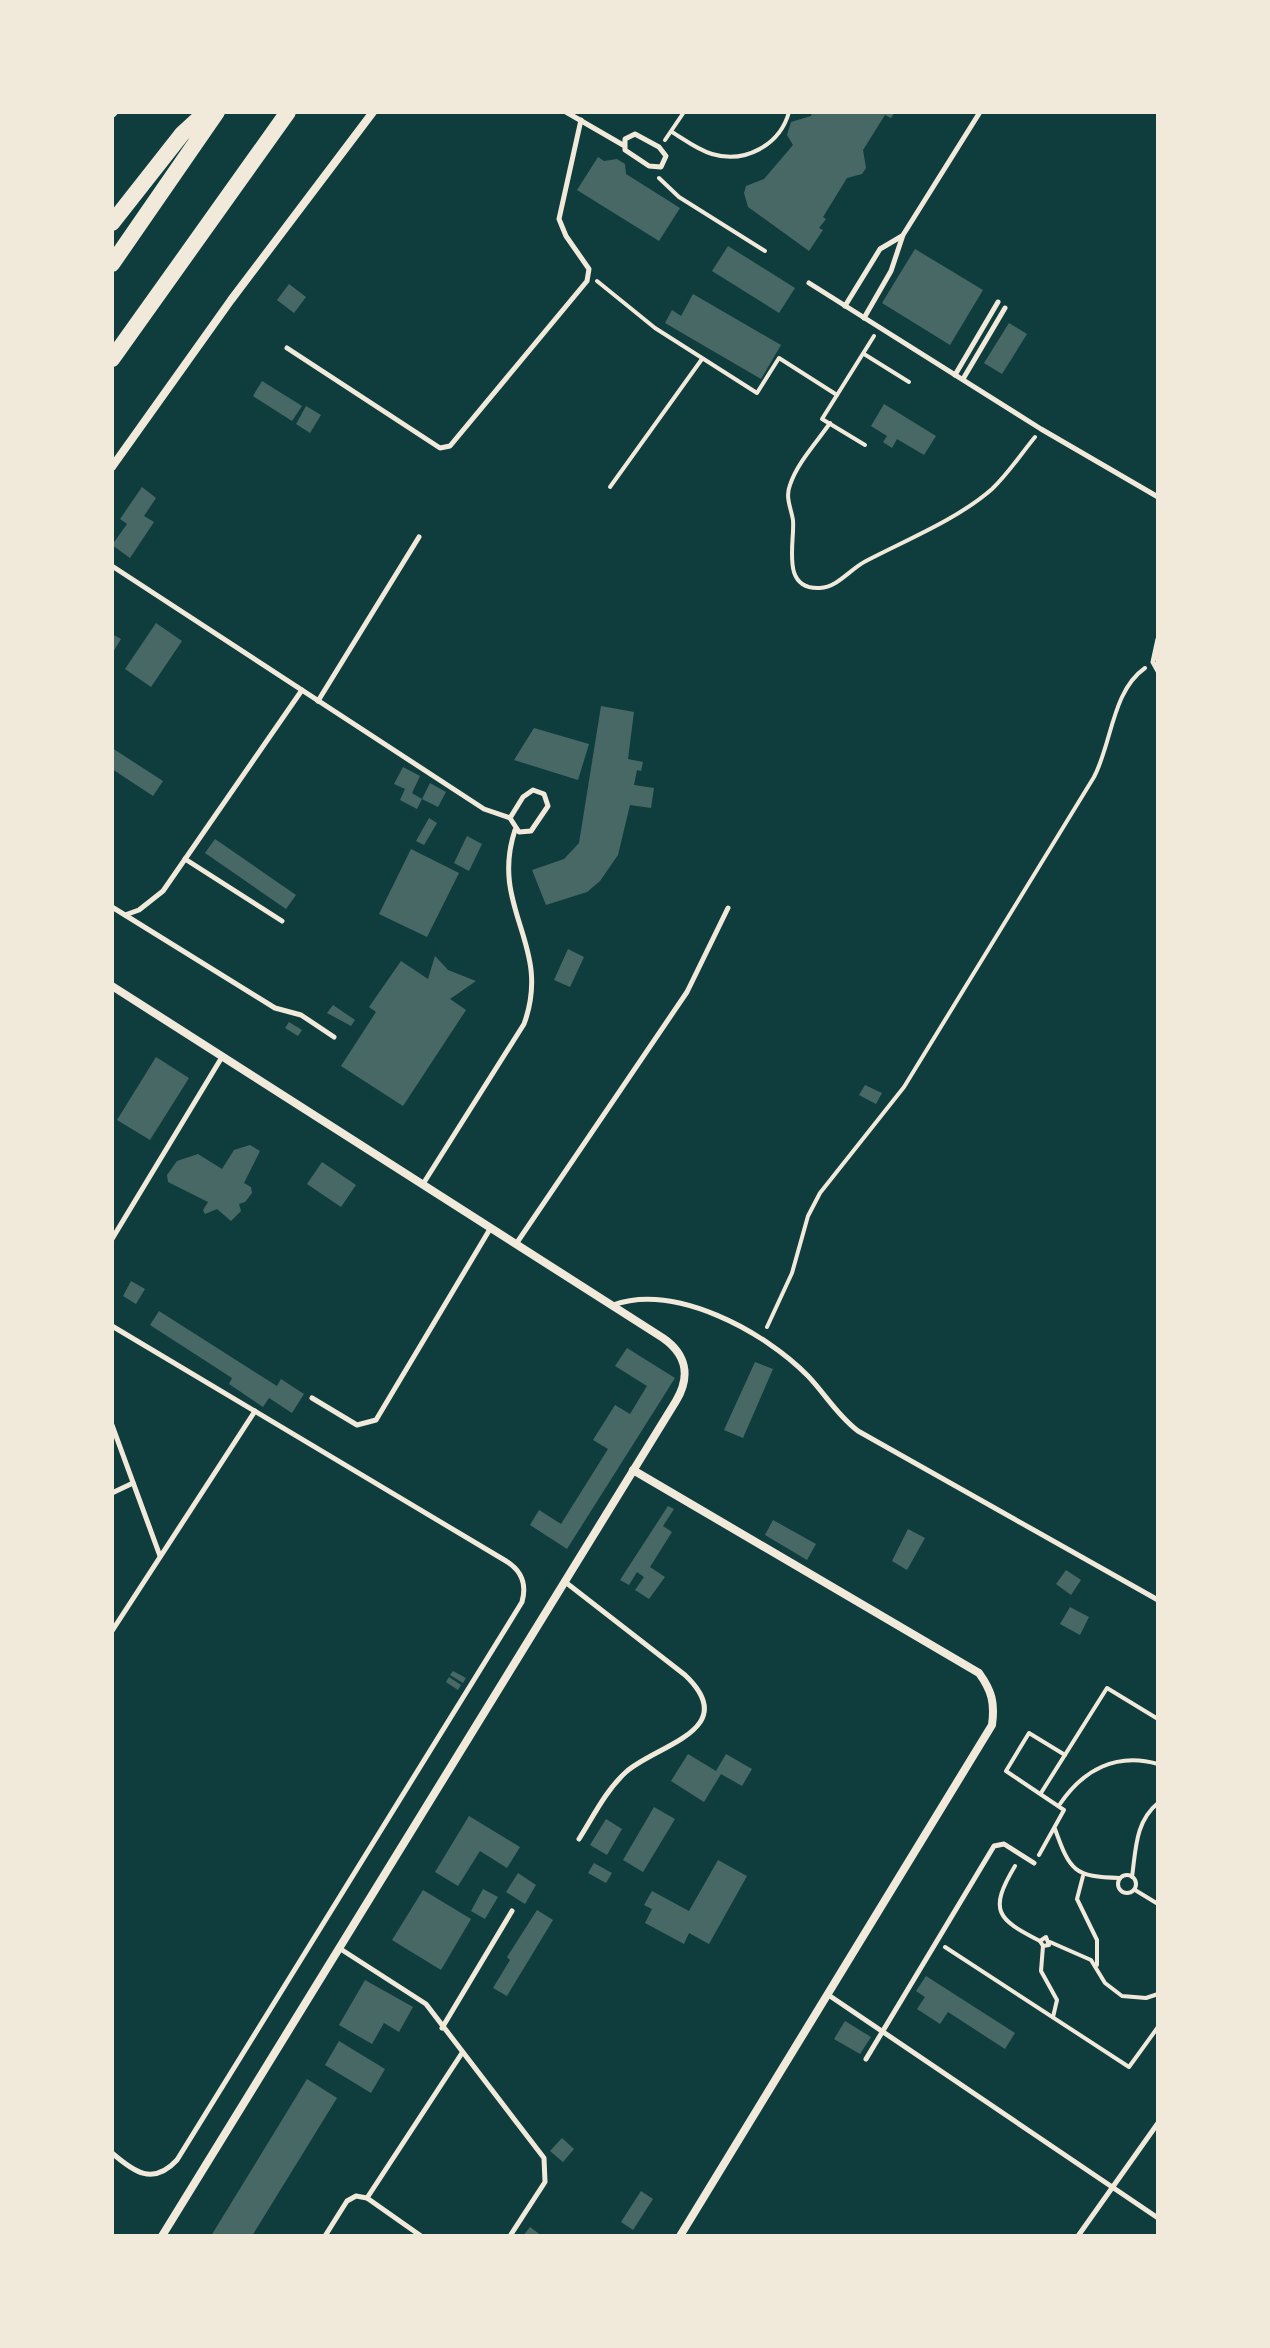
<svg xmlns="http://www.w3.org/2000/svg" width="1270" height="2348" font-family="'Public Sans',sans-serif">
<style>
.building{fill:#486865}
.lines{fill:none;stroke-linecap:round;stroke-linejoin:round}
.path{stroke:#f1e9da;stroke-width:4}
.service{stroke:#f1e9da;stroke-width:5}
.minor{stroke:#f1e9da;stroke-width:8}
.trunk{stroke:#f1e9da;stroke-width:16}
</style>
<rect width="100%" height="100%" fill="#0f3d3e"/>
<g class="building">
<path d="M812 112H895L891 118 885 115 863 150 866 168 862 174 847 178 823 217 826 219 819 228 823 230 809 251 748 207 744 193 746 186 764 179 793 145 787 135 791 122 811 116Z"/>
<path d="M598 157 604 161 617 159 625 164 626 174 680 208 659 241 577 190Z"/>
<path d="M728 246 795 288 779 313 712 271Z"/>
<path d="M915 249 983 290 950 345 882 303Z"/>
<path d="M289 284 306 297 294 313 277 300Z"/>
<path d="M693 294 781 345 761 379 665 323 672 310 681 316Z"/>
<path d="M1009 323 1027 334 1002 374 984 363Z"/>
<path d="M262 381 302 406 292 421 253 396Z"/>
<path d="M884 404 936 436 924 455 897 439 892 448 883 442 887 436 871 426Z"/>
<path d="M306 406 321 415 310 433 296 424Z"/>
<path d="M142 487 156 498 144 516 154 522 130 558 112 545 127 524 120 519Z"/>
<path d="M156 623 182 641 151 687 125 669Z"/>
<path d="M112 634 121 639 112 654Z"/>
<path d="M601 706 634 712 628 759 643 762 641 771 637 770 634 785 654 788 651 808 630 805 618 855 600 881 587 892 546 905 532 870 564 859 579 843Z"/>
<path d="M534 728 589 744 578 780 514 760Z"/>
<path d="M112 748 163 781 153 796 112 769Z"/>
<path d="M403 767 420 776 412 793 422 799 417 809 400 800 405 789 394 784Z"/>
<path d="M430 783 446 792 438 807 422 799Z"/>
<path d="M429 818 437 823 424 845 416 841Z"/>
<path d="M467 836 482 844 469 871 454 863Z"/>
<path d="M215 839 296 895 286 909 205 853Z"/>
<path d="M411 849 459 873 427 937 379 914Z"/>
<path d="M568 949 584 957 570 987 554 980Z"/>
<path d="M435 956 448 970 476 981 450 999 466 1010 403 1106 341 1066 376 1012 369 1007 401 961 428 979Z"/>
<path d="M333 1005 355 1020 351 1026 327 1013Z"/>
<path d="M289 1022 302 1030 298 1036 285 1028Z"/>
<path d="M156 1057 189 1078 150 1140 117 1120Z"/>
<path d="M865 1085 882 1093 876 1104 859 1095Z"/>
<path d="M250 1145 260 1151 244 1183 251 1187 252 1193 245 1202 239 1204 241 1211 231 1221 217 1209 205 1214 203 1210 208 1202 168 1182 167 1175 177 1161 198 1154 222 1169 234 1150Z"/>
<path d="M322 1162 356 1185 341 1207 307 1184Z"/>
<path d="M131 1281 145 1289 136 1304 123 1296Z"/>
<path d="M159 1311 277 1386 281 1379 304 1394 292 1413 269 1398 263 1407 229 1384 232 1378 150 1325Z"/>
<path d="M627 1348 675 1378 567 1549 530 1525 539 1510 561 1524 608 1449 593 1440 615 1405 630 1414 647 1386 615 1366Z"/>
<path d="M755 1362 773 1369 743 1438 724 1430Z"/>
<path d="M668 1506 674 1509 663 1526 672 1532 650 1567 665 1577 649 1599 635 1590 644 1577 637 1572 629 1585 620 1580Z"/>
<path d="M773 1520 816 1544 807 1560 765 1535Z"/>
<path d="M908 1529 925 1538 907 1570 892 1561Z"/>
<path d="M1066 1570 1081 1580 1071 1595 1056 1584Z"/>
<path d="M1070 1607 1089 1617 1080 1635 1060 1624Z"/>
<path d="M453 1671 466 1678 463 1683 450 1675Z"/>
<path d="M449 1677 461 1685 458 1690 446 1682Z"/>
<path d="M688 1754 716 1771 726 1754 752 1769 742 1786 721 1774 704 1802 671 1781Z"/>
<path d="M654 1807 675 1819 643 1872 623 1860Z"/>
<path d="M469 1816 520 1847 507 1868 480 1851 458 1886 435 1872Z"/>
<path d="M606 1819 622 1829 607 1855 590 1845Z"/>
<path d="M718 1860 747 1876 709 1944 689 1933 684 1944 645 1923 652 1909 644 1905 652 1891 689 1911Z"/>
<path d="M594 1863 612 1873 606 1883 588 1873Z"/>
<path d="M518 1873 536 1885 525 1904 506 1892Z"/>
<path d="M483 1889 498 1897 485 1919 471 1911Z"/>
<path d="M423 1890 471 1919 441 1970 392 1940Z"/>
<path d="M537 1910 553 1920 507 1996 493 1988 510 1960 507 1957Z"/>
<path d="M926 1976 1015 2033 1005 2049 948 2012 940 2024 917 2009 925 1997 916 1991Z"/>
<path d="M365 1980 413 2007 399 2032 384 2023 372 2044 339 2025Z"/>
<path d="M845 2021 871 2037 860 2054 834 2039Z"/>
<path d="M339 2041 385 2069 371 2093 325 2065Z"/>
<path d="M307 2079 337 2098 252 2236H211Z"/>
<path d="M562 2138 574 2149 563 2162 550 2151Z"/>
<path d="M641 2191 653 2199 633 2230 621 2222Z"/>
<path d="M530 2227 542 2236H523Z"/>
</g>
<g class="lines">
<g class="path">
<path d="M672 132C685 140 698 150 712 154 745 164 780 145 789 112"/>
<path d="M665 140 684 112"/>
<path d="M659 178 679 197 765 251"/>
<path d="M597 281 655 328 757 393 779 358 837 395"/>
<path d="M864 354 909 382"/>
<path d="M830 423C817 442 797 463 790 485 785 497 791 508 793 520 795 543 780 590 820 588 838 587 850 569 866 561 906 540 958 519 992 489 1008 474 1021 454 1035 437"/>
<path d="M865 445 822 419 874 336"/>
<path d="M610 487 702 359"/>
<path d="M767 1327 792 1273 808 1216 820 1193 904 1087 1094 777C1112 743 1112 691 1145 668"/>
<path d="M1041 1793 1107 1688 1158 1719"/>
<path d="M1060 1804C1083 1770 1116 1752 1158 1764"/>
<path d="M1055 1829C1070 1871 1074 1877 1120 1878"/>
<path d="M1039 1855 1064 1810 1006 1771 1029 1733 1065 1755"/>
<path d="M1015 1866C988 1911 997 1919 1040 1941"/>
<circle cx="1127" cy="1884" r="9"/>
<path d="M1083 1876 1077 1899 1097 1940V1965"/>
<path d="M1132 1877C1136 1849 1135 1822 1158 1803"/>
<path d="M1135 1890 1158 1904"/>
<path d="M1050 1942 1091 1960 1105 1983 1122 1996 1146 1998 1158 1994"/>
<path d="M1043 1946 1049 1945 1046 1937 1040 1941 1043 1946 1041 1971 1057 2000 1053 2017"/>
<path d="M945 1947 1129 2067 1158 2027"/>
</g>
<g class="service">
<path d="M566 112 623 145"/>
<path d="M635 134 659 147 666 156 661 167 649 166 625 150V139Z"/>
<path d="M809 283 1041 429 1158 497"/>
<path d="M845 306 880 249 902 236"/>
<path d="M864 318 891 271 903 235 980 112"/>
<path d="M287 348 440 448 450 446 587 281 589 269 566 236 559 219 581 120"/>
<path d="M955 375 998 302"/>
<path d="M963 379 1005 308"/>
<path d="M112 566 484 809 510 818"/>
<path d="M1158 639 1153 662 1158 671"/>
<path d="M318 701 419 537"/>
<path d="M533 790 544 794 548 806 531 831 519 832 510 818 523 797Z"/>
<path d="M185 859 282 921"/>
<path d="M112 907 275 1008 301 1015 334 1037"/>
<path d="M125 915 139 910 163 891 302 690"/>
<path d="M423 1184 524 1024C553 945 489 909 515 830"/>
<path d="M112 1239 222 1057"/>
<path d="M516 1244 687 992 728 908"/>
<path d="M613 1305C675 1283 764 1331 808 1376 826 1395 837 1415 858 1431L1158 1600"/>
<path d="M112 1326 506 1561C522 1571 527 1584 522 1602L177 2160C153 2186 134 2172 112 2153"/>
<path d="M312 1398 357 1425 376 1420 490 1229"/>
<path d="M112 1425 160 1556"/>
<path d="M112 1493 133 1483"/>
<path d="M564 1581 685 1675C743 1730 656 1745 626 1772 606 1790 593 1817 579 1839"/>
<path d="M112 1631 255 1411"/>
<path d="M339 1948 426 2004 544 2158 545 2182 510 2236"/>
<path d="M827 1994 1158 2218"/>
<path d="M442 2028 512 1911"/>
<path d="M866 2059 994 1846 1004 1844 1034 1863"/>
<path d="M367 2198 462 2053"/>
<path d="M325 2236 347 2201 356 2196 367 2198 421 2236"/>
<path d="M1078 2236 1158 2123"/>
</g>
<g class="minor">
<path d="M112 114 114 112"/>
<path d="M112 467 231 300 373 112"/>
<path d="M112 986 663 1338C686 1354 691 1376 676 1401L162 2236"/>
<path d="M633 1470 979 1673C992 1691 995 1703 992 1725L680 2236"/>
</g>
<g class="trunk">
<path d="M112 223 182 134 206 112"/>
<path d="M112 264 217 112"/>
<path d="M112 359 288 112"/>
</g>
</g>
<rect width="1270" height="2348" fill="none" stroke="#f1e9da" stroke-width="228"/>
</svg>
